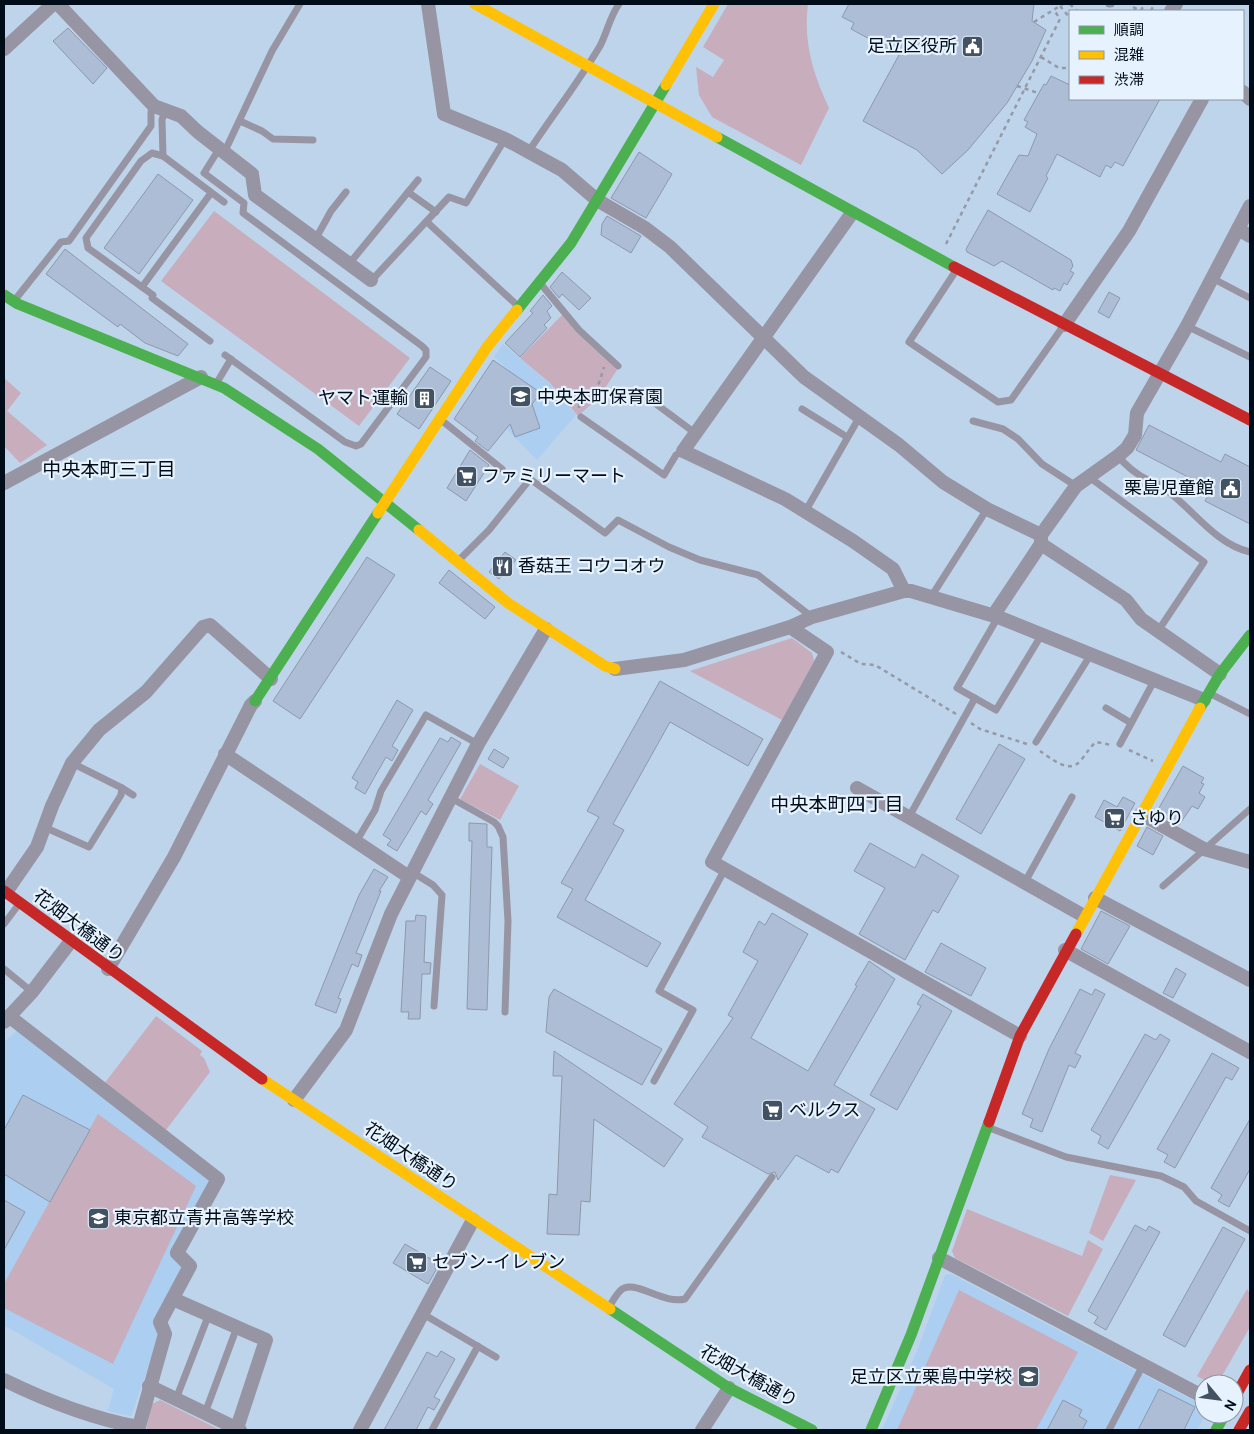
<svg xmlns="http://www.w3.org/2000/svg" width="1254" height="1434" font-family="Overpass,'Noto Sans JP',sans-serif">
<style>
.built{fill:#abcef1}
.green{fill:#c8adbd}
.building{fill:#aebdd6;stroke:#8c99ab}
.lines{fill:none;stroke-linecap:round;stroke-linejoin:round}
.path{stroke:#9699a6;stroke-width:2.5;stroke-dasharray:4 4;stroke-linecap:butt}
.lane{stroke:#9795a3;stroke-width:7}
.street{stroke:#9795a3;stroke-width:14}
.fast{stroke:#4caf50;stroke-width:11}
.slow{stroke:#ffc107;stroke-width:11}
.jam{stroke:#c62828;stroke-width:11}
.path-bridge{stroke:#9699a6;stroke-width:2.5;stroke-dasharray:4 4;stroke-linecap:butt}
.labels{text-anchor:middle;stroke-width:4.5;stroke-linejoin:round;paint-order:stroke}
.poi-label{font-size:18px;fill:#010c19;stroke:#e6f2fe;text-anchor:start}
.street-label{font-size:18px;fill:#010c19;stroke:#e6f2fe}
.neighbourhood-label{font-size:19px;fill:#010c19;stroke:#e6f2fe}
</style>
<rect width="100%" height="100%" fill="#bed4ea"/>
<g class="built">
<path d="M503 344 550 384 576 415 537 460 496 418 487 400 509 370 494 357Z"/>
<path d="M17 1031 213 1180 170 1255 183 1267 131 1416 108 1411 114 1389 4 1325V1042Z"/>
<path d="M951 1274 1204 1406V1414H1206L1197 1430H882L918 1349 945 1275Z"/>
</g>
<g class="green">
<path d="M728 4H808C803 41 813 74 829 108L801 165 712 117 699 95 696 67 713 77 724 60 703 47Z"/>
<path d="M214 211 410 358 359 426 161 281Z"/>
<path d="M562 315 576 332 617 370 599 397 578 416 550 383 520 358Z"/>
<path d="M4 378 21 393 7 411 47 445 20 463 4 446Z"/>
<path d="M792 638 812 653 814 661 782 720 690 671Z"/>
<path d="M480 764 519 786 500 820 460 799Z"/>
<path d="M156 1016 202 1051 200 1055 204 1058 210 1072 166 1130 104 1084Z"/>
<path d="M98 1114 196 1186 113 1364 4 1308V1284Z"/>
<path d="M1110 1175 1136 1180 1103 1241 1089 1233Z"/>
<path d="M967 1209 1082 1256 1088 1240 1103 1249 1068 1316 955 1258 952 1251Z"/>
<path d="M1247 1289 1250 1294V1327L1218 1383 1211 1384 1197 1376Z"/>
<path d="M959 1290 1078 1352 1036 1430H897Z"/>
<path d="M160 1400 220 1430H146L152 1404Z"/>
</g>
<g class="building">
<path d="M849 4H1034L1032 21 1046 30 1032 61 1007 103 968 150 942 174 917 150 863 121 899 55 851 29 854 23 842 17Z"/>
<path d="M68 28 107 68 93 84 53 41Z"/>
<path d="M1051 76 1070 85V99H1160L1123 166 1115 162 1111 168 1106 165 1100 177 1057 154 1046 176 1048 178 1030 212 997 194 1019 155 1028 156 1037 134 1025 127 1028 122 1024 120 1044 84 1046 85Z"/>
<path d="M639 152 672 174 646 218 611 198Z"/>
<path d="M158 174 193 200 139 274 104 248Z"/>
<path d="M988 210 1071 260 1073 266 1070 271 1074 273 1067 285 1064 283 1060 291 1054 288 1053 290 1002 261 994 266 967 252 966 249Z"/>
<path d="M607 216 641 236 631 253 601 235 602 224Z"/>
<path d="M65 249 188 344 178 356 145 343 120 324 118 327 46 274Z"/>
<path d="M562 272 591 298 579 310 562 294 559 298 550 287Z"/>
<path d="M1109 292 1120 298 1109 318 1098 312Z"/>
<path d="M543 295 552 306 547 311 551 318 544 325 547 328 520 357 505 343 533 313 530 311Z"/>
<path d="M493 360 541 393 532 404 540 428 515 437 510 424 488 451 475 441 478 437 454 419Z"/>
<path d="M430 367 451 381 419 429 397 414Z"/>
<path d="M1149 425 1221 462 1225 454 1250 467V524L1205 501 1211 489 1136 450Z"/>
<path d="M470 450 489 465 466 501 447 488Z"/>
<path d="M505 552 516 560 499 579 489 572Z"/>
<path d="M367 557 395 575 300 719 273 701Z"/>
<path d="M449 570 495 607 485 619 439 583Z"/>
<path d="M660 681 763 739 748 766 670 722 613 824 624 830 585 900 661 943 647 967 557 917 573 889 561 883 599 817 587 811Z"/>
<path d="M397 700 413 710 392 746 398 750 392 761 386 757 365 794 355 788 358 782 352 778Z"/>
<path d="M451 737 461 743 428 800 433 804 426 815 421 811 397 851 387 845 391 840 383 835 440 738 448 742Z"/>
<path d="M999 744 1025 759 981 834 956 819Z"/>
<path d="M494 749 509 758 503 768 488 759Z"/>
<path d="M1183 766 1204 778 1201 783 1204 784 1199 793 1205 797 1198 809 1192 806 1179 825 1156 813Z"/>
<path d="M1123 797 1135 803 1120 831 1095 817 1104 800 1117 807Z"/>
<path d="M469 823 487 824V847H492L487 1010 467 1009 472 841H469Z"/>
<path d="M1147 827 1163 836 1153 855 1137 846Z"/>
<path d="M870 843 915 868 922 854 959 876 938 913 933 910 905 960 859 934 885 888 854 871Z"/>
<path d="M374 869 388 877 379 891H381L356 953 362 955 358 967 352 964 338 998 341 999 336 1013 315 1005 359 895Z"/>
<path d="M1101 911 1130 926 1108 964 1081 949Z"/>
<path d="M772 913 808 934 751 1038 808 1071 857 986 855 985 869 961 895 979 834 1085 875 1109 838 1173 831 1169 829 1173 796 1155 778 1180 775 1172 768 1174 702 1137 708 1127 674 1104 733 1018 728 1015 758 961 743 952 759 921 765 925Z"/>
<path d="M416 915 426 916 424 962 431 963 430 974H422L420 1019H408L409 1012H401L406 921H415Z"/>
<path d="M941 943 986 968 971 996 925 972Z"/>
<path d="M1176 968 1186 974 1173 998 1163 993Z"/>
<path d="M554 989 662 1049 642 1085 546 1032 549 997Z"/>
<path d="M1080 989 1092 995 1095 989 1105 994 1075 1053 1081 1056 1075 1068 1069 1065 1042 1132 1030 1127 1033 1119 1022 1114 1049 1049Z"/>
<path d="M923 994 952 1011 897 1110 870 1095 921 1006 917 1004Z"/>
<path d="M1145 1034 1156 1040 1160 1034 1170 1040 1108 1149 1098 1143 1101 1136 1091 1130Z"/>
<path d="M554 1051 683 1139 664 1167 594 1119 590 1202 581 1201 579 1235 547 1234 549 1194 557 1195 562 1076H553Z"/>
<path d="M1212 1053 1239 1068 1232 1080 1226 1077 1175 1168 1164 1162 1168 1155 1157 1149Z"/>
<path d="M23 1095 90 1130 50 1202 4 1174V1130Z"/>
<path d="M1250 1119V1169L1229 1207 1218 1201 1222 1195 1211 1188Z"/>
<path d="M4 1200 25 1212 4 1250Z"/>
<path d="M1135 1225 1146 1231 1149 1226 1160 1232 1106 1330 1094 1323 1098 1317 1088 1311Z"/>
<path d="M1223 1227 1245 1239 1185 1347 1163 1335Z"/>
<path d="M405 1244 434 1261 436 1270 428 1284 393 1263Z"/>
<path d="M441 1351 455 1359 434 1397 440 1400 434 1410 428 1407 416 1430H384L427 1352 437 1357Z"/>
<path d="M1159 1389 1195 1407 1184 1430H1138Z"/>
<path d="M1063 1400 1082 1410 1079 1416 1087 1421 1082 1430H1047Z"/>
</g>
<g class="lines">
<g class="path">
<path d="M1070 4 1077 11"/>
<path d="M1060 6 1070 18"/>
<path d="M1133 7 1141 11"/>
<path d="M1134 11 1138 4"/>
<path d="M1141 11 1144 4"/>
<path d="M1151 11 1154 4"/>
<path d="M1034 22 1063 4"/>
<path d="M1041 57 1059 68H1070"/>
<path d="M946 244 1060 19 1054 10"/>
<path d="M579 408C579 392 591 393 599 383L604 367"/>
<path d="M841 652 861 664 875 665 956 714"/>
<path d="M971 723 980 729 1027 744"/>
<path d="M1129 750 1153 761"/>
<path d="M1040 751C1052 759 1070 775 1081 760 1087 753 1090 747 1096 742L1111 745"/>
</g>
<g class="lane">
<path d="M1109 4H1111"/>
<path d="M165 110 162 120 163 156 224 202"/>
<path d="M240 121 262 131 273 139 313 140"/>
<path d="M219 149 204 173 244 203 243 213 422 346 426 350V357L361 444 356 446 345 442 225 355"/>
<path d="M529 151C552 116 578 83 600 46 607 33 610 16 619 4"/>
<path d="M224 153 272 51 300 4"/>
<path d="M163 156 152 153 141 161 86 238 88 248 153 295 152 298 210 341"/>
<path d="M408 192 436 212"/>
<path d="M427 222 519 307"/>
<path d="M315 240 331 211 346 192"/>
<path d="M349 264 418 180"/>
<path d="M957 269 909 342 998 402 1011 400 1064 325"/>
<path d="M1212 278 1250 298"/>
<path d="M371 281 449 197 466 203 505 139"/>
<path d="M540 283 579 330 618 366"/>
<path d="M142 287 211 193"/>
<path d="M14 301 61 242 69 241 151 126V112L154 106"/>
<path d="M1187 326 1250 357"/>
<path d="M216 384 231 359"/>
<path d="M643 391 648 398 695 433"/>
<path d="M802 409 847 437"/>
<path d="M581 417 664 475 676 455 683 451"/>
<path d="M440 419 502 469"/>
<path d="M973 421 1003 429 1018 439 1042 464 1076 486"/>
<path d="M1118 456C1125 465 1137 475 1148 480 1151 481 1155 481 1158 484 1189 503 1213 544 1250 552"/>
<path d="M1089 477 1204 562 1158 631"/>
<path d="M805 512 860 416"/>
<path d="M457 562 489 530 530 479 605 533 618 520 669 547 700 560 758 575 812 617"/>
<path d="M931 597 987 509"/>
<path d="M998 617 957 688 996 710 1042 634"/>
<path d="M1209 693 1250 714"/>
<path d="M1106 708 1131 723"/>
<path d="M1036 742 1091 654"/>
<path d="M1120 744 1155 679"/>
<path d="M122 788 133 795"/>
<path d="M451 798 494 822 498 826 503 837 508 921 505 1012"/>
<path d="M909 817 975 698"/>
<path d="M44 827 89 847 121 795 122 788 72 763"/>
<path d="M356 842 375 810 381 791 426 715 478 744"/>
<path d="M412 872 433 885 442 895 434 1006"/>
<path d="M1025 882 1072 797"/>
<path d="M1163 886 1250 809"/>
<path d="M4 924 19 904"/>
<path d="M4 969 32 992"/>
<path d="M654 1081 693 1010 659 991 725 869"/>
<path d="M987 1127 1066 1157 1161 1176 1184 1187 1196 1201 1250 1231"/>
<path d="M608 1308C612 1303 615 1296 620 1291 633 1277 662 1305 685 1299L772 1177"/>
<path d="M423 1314 496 1357"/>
<path d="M176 1399 209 1314"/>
<path d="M205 1413 237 1327"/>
<path d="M432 1430 478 1346"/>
<path d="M1109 1430 1143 1365"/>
</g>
<g class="street">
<path d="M58 4 154 106 181 116 198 132 252 174 255 195 371 280"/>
<path d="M428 4 444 114 505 139 562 170 597 200 645 228 670 247 804 377 899 445 943 482 987 509 1041 535"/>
<path d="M1171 11 1176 4"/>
<path d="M4 49 53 4"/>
<path d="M1243 92 1250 99"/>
<path d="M852 213 683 451 785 499 853 541 893 569 904 591"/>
<path d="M1238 229 1250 236"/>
<path d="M1064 325 1129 231 1202 99"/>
<path d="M4 483 201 377"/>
<path d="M1041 544 1126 600 1141 619 1220 674"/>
<path d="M998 617 997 610 1041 544V535L1076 486 1118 456 1127 448 1135 435 1137 413 1187 326 1250 206"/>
<path d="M790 627 827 652 712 862 1020 1036"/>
<path d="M615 669 684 660 790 627 812 617 904 591H911L998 617 1204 700"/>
<path d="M225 754 409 877"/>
<path d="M857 788 1084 916"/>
<path d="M1141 814 1204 849 1250 862"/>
<path d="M6 892 37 847 52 806 72 763 99 730 146 692 203 627 210 625 271 679"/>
<path d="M1095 898 1250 980"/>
<path d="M1065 950 1250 1052"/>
<path d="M108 969 174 857 251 705 255 701"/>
<path d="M10 1017 218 1179 177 1253 190 1266 160 1322 165 1334 138 1430"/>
<path d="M4 1022 32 992 71 941"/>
<path d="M294 1100 346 1030 391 914 478 744 546 629"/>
<path d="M939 1258 1204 1397"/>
<path d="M173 1299 266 1340 237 1428"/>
<path d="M4 1380C47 1401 90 1418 138 1427"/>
<path d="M149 1386 240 1430"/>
<path d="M360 1430 473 1220"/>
<path d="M702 1430 729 1388"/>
</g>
<g class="fast">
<path d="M717 137 954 267"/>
<path d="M4 295 18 304 224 388 318 449 419 530"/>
<path d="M517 310 571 243 666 85"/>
<path d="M255 701 378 513"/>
<path d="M1200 708 1220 674 1250 635"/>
<path d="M610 1309 729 1388 812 1430"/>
<path d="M871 1430 911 1335 989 1122"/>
<path d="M1216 1430 1225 1414"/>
</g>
<g class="slow">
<path d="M475 4 717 137"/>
<path d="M666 85 714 4"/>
<path d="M378 513 487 347 517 310"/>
<path d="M419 530 508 603 605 666 615 669"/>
<path d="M1076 934 1200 708"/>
<path d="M262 1079 610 1309"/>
</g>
<g class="jam">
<path d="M954 267 1250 420"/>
<path d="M4 891 262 1079"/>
<path d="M989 1122 1020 1036 1076 934"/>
<path d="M1234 1399 1250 1370"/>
<path d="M1239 1430 1250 1411"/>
</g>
<path class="path-bridge" d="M1017 86 1038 93"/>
</g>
<defs>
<symbol id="civic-square" viewBox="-11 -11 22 22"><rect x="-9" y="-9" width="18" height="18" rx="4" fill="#435262" stroke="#e6f2fe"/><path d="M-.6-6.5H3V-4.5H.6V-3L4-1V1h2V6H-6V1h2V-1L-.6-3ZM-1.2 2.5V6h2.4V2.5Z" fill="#fff"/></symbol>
<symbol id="school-square" viewBox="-11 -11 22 22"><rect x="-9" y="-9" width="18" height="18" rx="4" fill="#435262" stroke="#e6f2fe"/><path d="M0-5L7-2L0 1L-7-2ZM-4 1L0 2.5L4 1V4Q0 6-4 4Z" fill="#fff"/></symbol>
<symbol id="building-square" viewBox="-11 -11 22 22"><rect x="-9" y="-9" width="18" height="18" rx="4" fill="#435262" stroke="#e6f2fe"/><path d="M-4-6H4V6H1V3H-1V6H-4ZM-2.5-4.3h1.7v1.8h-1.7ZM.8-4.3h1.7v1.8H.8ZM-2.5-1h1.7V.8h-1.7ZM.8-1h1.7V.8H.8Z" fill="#fff"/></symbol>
<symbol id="supermarket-square" viewBox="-11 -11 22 22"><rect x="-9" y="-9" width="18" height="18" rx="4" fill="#435262" stroke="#e6f2fe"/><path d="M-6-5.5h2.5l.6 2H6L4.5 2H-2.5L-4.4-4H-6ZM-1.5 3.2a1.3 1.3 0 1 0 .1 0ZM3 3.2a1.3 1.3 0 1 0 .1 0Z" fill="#fff"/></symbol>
<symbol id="restaurant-square" viewBox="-11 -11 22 22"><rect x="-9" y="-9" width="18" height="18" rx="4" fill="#435262" stroke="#e6f2fe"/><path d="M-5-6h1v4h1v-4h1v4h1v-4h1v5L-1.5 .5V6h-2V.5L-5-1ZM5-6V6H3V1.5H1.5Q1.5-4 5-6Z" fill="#fff"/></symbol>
</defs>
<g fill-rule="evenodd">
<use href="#civic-square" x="960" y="34" width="25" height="25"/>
<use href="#school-square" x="508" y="384" width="25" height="25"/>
<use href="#building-square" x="412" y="386" width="25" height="25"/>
<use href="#supermarket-square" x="454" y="464" width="25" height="25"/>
<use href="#civic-square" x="1218" y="476" width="25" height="25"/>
<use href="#restaurant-square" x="490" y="554" width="25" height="25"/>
<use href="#supermarket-square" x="1102" y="806" width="25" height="25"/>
<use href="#supermarket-square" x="760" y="1098" width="25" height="25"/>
<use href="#school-square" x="86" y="1206" width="25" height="25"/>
<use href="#supermarket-square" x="404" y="1250" width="25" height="25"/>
<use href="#school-square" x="1016" y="1364" width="25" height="25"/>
</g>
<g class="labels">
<g class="poi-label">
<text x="957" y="52" text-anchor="end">足立区役所</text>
<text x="537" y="403">中央本町保育園</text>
<text x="408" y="404" text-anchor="end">ヤマト運輸</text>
<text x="482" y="482">ファミリーマート</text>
<text x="1214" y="494" text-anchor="end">栗島児童館</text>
<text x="518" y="572">香菇王 コウコオウ</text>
<text x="1130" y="824">さゆり</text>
<text x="789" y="1116">ベルクス</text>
<text x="114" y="1224">東京都立青井高等学校</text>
<text x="432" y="1268">セブン-イレブン</text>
<text x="1012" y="1383" text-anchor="end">足立区立栗島中学校</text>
</g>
<g class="street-label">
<text transform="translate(79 926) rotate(37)" y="6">花畑大橋通り</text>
<text transform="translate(411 1157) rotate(34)" y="6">花畑大橋通り</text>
<text transform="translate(749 1376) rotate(29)" y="6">花畑大橋通り</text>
</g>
<g class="neighbourhood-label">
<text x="109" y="476">中央本町三丁目</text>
<text x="837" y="811">中央本町四丁目</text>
</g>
</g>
<rect width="1254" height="1434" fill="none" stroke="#010c19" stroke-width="10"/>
<rect x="1069" y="10" width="175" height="90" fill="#e6f2fe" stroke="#8a96a2"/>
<rect x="1079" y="26" width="25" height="8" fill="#4caf50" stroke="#8a96a2"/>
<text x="1114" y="35" font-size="15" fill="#010c19">順調</text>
<rect x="1079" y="51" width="25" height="8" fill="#ffc107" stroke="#8a96a2"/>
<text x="1114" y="60" font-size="15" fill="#010c19">混雑</text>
<rect x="1079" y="76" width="25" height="8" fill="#c62828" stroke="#8a96a2"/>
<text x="1114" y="85" font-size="15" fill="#010c19">渋滞</text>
<g transform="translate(1219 1399) rotate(119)"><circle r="24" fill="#e6f2fe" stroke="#8a96a2"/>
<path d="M0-4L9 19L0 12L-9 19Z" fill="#435262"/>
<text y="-8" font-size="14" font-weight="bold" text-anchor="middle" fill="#010c19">N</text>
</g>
</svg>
